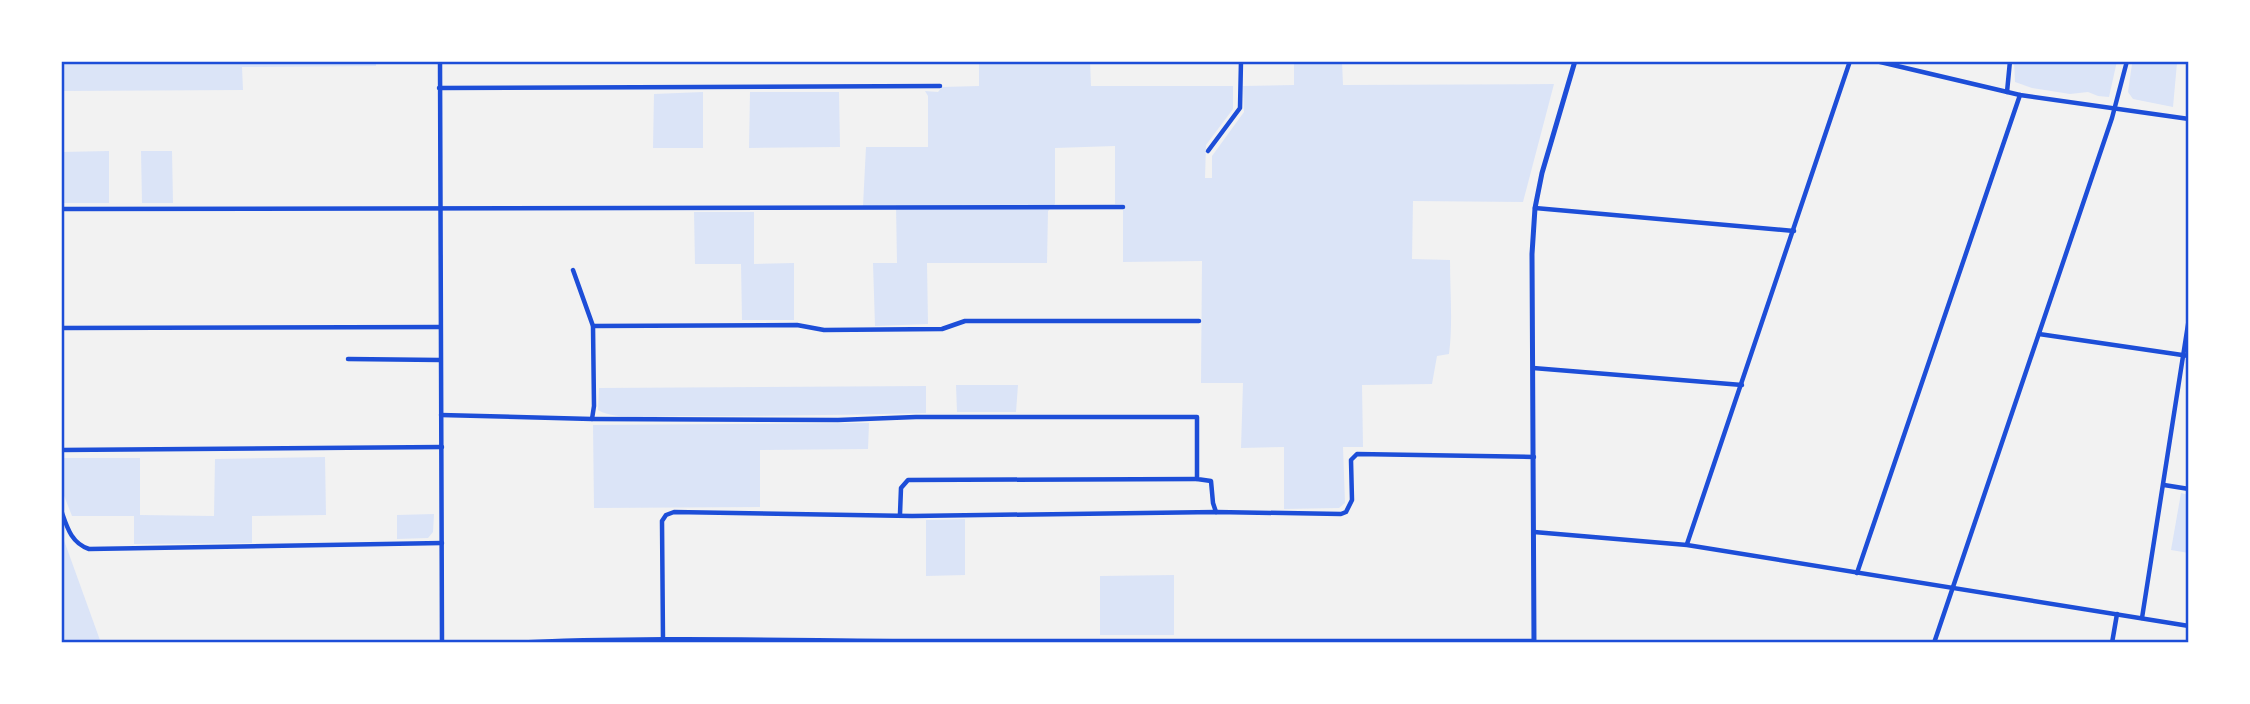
<svg xmlns="http://www.w3.org/2000/svg" width="2250" height="704" font-family="Bitter,serif">
<style>
.green{fill:#dbe4f7}
.lines{fill:none;stroke-linecap:round;stroke-linejoin:round}
.path{stroke:#1d4ed8;stroke-width:2}
.minor{stroke:#1d4ed8;stroke-width:4.5}
.tertiary{stroke:#1d4ed8;stroke-width:5}
.neatline{fill:none;stroke:#1d4ed8;stroke-width:2.5}
</style>
<rect width="100%" height="100%" fill="#f2f2f2"/>
<g class="green">
<path d="M61 61H376V66L242 67 243 90 61 91Z"/>
<path d="M979 61H1090L1091 86H1233V109L1206 145 1205 178H1212V156L1244 112 1243 86 1294 85V61H1342L1343 85 1554 84 1523 202 1413 201 1412 259 1450 260C1450 291 1453 323 1449 354L1437 356 1432 384 1362 385 1363 447H1343L1345 503 1339 508 1284 509V447L1241 448 1243 383H1201L1202 261 1123 262V204H1115V146L1055 148V204L1048 211 1047 263H927L928 324 875 326 873 263H897L896 205 863 206 866 147H928V96L925 91 938 92 942 87 979 86Z"/>
<path d="M2014 61H2117L2109 97 2098 96 2088 92 2070 94 2032 88 2015 82Z"/>
<path d="M2135 61 2177 63 2173 107 2133 99 2128 92 2132 64Z"/>
<path d="M703 92V148H653L654 94Z"/>
<path d="M750 92H839L840 147 749 148Z"/>
<path d="M109 151V203H61V152Z"/>
<path d="M141 151H172L173 203H142Z"/>
<path d="M694 212H754V264L794 263V320H742L741 264H695Z"/>
<path d="M956 385H1018L1016 412H957Z"/>
<path d="M926 386V413C845 415 764 416 683 416 662 416 615 421 598 410L599 388Z"/>
<path d="M869 423 868 449 760 450V507L594 508 593 425Z"/>
<path d="M325 457 326 515 252 516V543L134 544V516H72L61 488V458H140V515L214 516 215 459Z"/>
<path d="M2181 493 2189 495V553L2171 550Z"/>
<path d="M434 514 433 532 428 538 397 539V515Z"/>
<path d="M965 519V575L926 576V520Z"/>
<path d="M61 532 101 643H61Z"/>
<path d="M1174 575V635H1100V576Z"/>
</g>
<g class="lines">
<path class="path" d="M61 62 208 61"/>
<g class="minor">
<path d="M1876 61 2020 95 2189 119"/>
<path d="M439 88 940 86"/>
<path d="M2007 92 2010 61"/>
<path d="M1208 151 1240 108 1241 61"/>
<path d="M1535 208 1794 231"/>
<path d="M61 209 1123 207"/>
<path d="M593 326 797 325 824 330 942 329 965 321H1199"/>
<path d="M61 328 440 327"/>
<path d="M2039 334 2189 356"/>
<path d="M348 359 440 360"/>
<path d="M1533 368 1742 385"/>
<path d="M441 415 592 419 594 406 593 326 573 270"/>
<path d="M592 419 838 420 916 417H1197V479L1211 481 1213 503 1216 512"/>
<path d="M61 450 442 447"/>
<path d="M2164 485 2189 489"/>
<path d="M61 510C67 527 71 543 89 549L442 543"/>
<path d="M900 514 901 488 908 480 1197 479"/>
<path d="M1534 532 1687 545 2189 626"/>
<path d="M1687 544 1850 61"/>
<path d="M1857 573 2020 95"/>
<path d="M2142 618 2189 318"/>
<path d="M663 641 662 521 666 515 674 512 912 516 1216 512 1341 514 1346 512 1352 500 1351 460 1357 454 1534 457"/>
<path d="M437 643H442L440 61"/>
<path d="M511 643C655 636 801 641 945 641 1141 642 1338 640 1534 641"/>
<path d="M1934 643 2112 118 2127 61"/>
<path d="M2112 643 2117 614"/>
</g>
<path class="tertiary" d="M1534 643 1532 254 1535 208 1542 173 1575 61"/>
</g>
<rect width="2250" height="704" fill="none" stroke="#ffffff" stroke-width="126"/>
<rect x="63" y="63" width="2124" height="578" class="neatline"/>
</svg>
